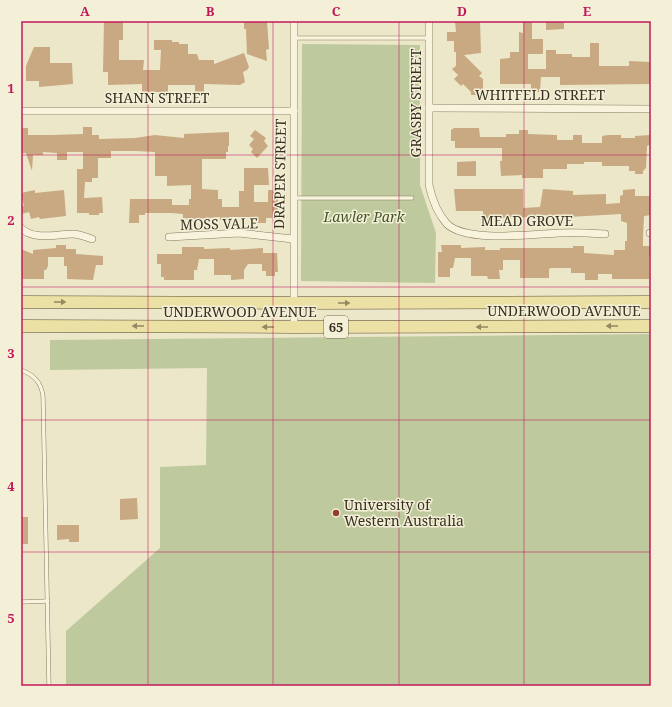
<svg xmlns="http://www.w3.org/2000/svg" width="672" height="707" font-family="'Noto Serif',serif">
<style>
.green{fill:#beca9d}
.building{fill:#c8a981}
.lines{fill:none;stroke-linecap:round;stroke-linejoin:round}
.service-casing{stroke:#887b5f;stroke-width:4.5}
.minor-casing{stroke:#887b5f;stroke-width:8}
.primary-casing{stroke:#564832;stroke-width:13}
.service{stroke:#f7f3dc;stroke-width:3.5}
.minor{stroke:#f7f3dc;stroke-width:7}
.primary{stroke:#ece1a4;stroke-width:12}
.oneway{fill:#928862}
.grid{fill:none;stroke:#c2185b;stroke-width:1;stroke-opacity:0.55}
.poi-dot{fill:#934032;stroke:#f4f0d8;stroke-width:1.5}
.labels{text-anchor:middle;stroke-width:3;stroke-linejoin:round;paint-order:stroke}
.shield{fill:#f4f0d8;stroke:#716a58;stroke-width:1}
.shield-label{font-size:13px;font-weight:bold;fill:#393021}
.street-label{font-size:14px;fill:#393021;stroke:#f4f0d8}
.park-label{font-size:14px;font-style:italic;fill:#435429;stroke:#f4f0d8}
.poi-label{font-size:14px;fill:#393021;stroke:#f4f0d8;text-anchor:start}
.neatline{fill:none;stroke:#c2185b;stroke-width:1.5}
.grid-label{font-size:13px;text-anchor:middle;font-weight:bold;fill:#c2185b}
</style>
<rect width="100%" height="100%" fill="#ece7c9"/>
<g class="green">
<path d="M302 44 420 45V185L436 233 435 283 301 281Z"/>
<path d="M651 334V686H66V631L160 548V467L206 465 207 368 50 370V340Z"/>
</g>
<g class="building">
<path d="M104 21H123V40H119V60H144L143 70H160L161 50H154V40H172V42H179V44H188V54H197L199 60H214V64L244 53 249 67 247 70 243 72 245 82 240 85 204 84V93H195V85H168V92H142V84L108 85V72H103Z"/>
<path d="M244 21H267L269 49 266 50 267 61 247 54 246 29H244Z"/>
<path d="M455 21H480L481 53 464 55 482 73 479 76 483 79V95H471V92L463 84 461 86 454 79 458 75 452 69 456 66V52H454V41H447V32H456Z"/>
<path d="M523 21H532V39H543V54H528V69H546V50H556V54H572V57H590V43H599V66H629V61L651 62V84L560 85V77H541L540 92H531V84H500V59L510 58V52H519V32L523 33Z"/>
<path d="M546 21H564V29L546 30Z"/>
<path d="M34 47H50V63H72L73 84 39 87V81H26V66Z"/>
<path d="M83 127H92V135H99V139L135 138 155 135 184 138V134L229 132V146H228V152H226V159H202V189L218 190V199H222V207H239V191H244V168H268L269 185H254V202H268V190H278V212H275V218H266V223H256V217H229V220H220V217L195 219 183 218V214L171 213H145V215H139V223H129L130 199H172V205H189V199H191V185L167 186V176H155V152L136 151H111V158H98V178H92V182H85L84 198 102 197 103 213H99V215H89V213H77V169H83V152H67V160H57V153L43 152V155H33L32 171 26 153H21V128H28V135H51L83 134Z"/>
<path d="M454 128H479L480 137H506V134H519V130H528V134L557 135V140H573V135H582V143H602V136L608 135H621V138H635V136L650 135 651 144 647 146 646 168 643 171V174H635V171H629V166H602V162H584V164H567V169H543V178H522V175L501 176 500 161H502V148H455V141H451V130Z"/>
<path d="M255 130 266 138 264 141 268 146 257 158 251 152 253 149 249 145 254 139 250 136Z"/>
<path d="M476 161V176H457V162Z"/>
<path d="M454 189H523V208L540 207 543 189 573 191V195L606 194V204L620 203V196L623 195V190L635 189V196H651V215L644 216 643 237V246H651V255H649V279H612V274H598V280H585V273H571V268H551L549 269V278H520V260H503V270H499L500 279H488L487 276H471V258H455L453 268H450V277H438V252H442L441 245H461V248L485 247V250H500V248H573V246H584V253L614 255V250H625V241H627V223L621 221V214L569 217 543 215V217L483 218V211H456Z"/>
<path d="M35 190V193L64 190 66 216 40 219 39 217 31 219 29 212 22 214 21 206H24L21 193Z"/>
<path d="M56 245H66V249H76V254L103 256V265H96L93 280 67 279V266H64V257H48V266L46 270H44V279H21V249L33 254V250L56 248Z"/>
<path d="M182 247H204V249L230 248V250L263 248V253H277L278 272H275V276H266V271H262V264H248L244 270V279L231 280V275H214V259H199L197 270H194V280H164V277H161V264H157V254H182Z"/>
<path d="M137 498 138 519 120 520V499Z"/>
<rect x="21" y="517" width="7" height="27"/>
<path d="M57 525H79V542H69V539L57 540Z"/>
</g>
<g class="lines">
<defs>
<g id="service">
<path d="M294 38H428"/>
<path d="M294 198H412"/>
<path d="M21 370C34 375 41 382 43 396L49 686"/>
<path d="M21 602 48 601"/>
</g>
<g id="minor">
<path d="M294 21V327"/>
<path d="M429 21V185C432 199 437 213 447 224 467 243 532 234 559 233 574 232 590 233 605 234"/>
<path d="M429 108 651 109"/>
<path d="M21 111H294"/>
<path d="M21 228C34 241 56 234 73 234 79 234 86 237 92 239"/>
<path d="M650 233H651"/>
<path d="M169 237 239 233 293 239"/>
</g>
<g id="primary">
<path d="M21 302 295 303 651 302"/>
<path d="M21 326 294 327 651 326"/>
</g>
</defs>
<use href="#service" class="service-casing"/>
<use href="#minor" class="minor-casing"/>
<use href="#primary" class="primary-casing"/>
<use href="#service" class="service"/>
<use href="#minor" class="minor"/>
<use href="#primary" class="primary"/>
</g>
<defs><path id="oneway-solid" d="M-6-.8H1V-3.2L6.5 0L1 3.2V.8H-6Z"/></defs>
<g class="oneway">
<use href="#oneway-solid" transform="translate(60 302)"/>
<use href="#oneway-solid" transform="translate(344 303)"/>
<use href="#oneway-solid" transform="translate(138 326) rotate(-180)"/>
<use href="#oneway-solid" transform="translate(612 326) rotate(180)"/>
<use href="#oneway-solid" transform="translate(268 327) rotate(-180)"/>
<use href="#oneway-solid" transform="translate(482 327) rotate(180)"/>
</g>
<path class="grid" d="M148 21V686M273 21V686M399 21V686M524 21V686M21 155H651M21 287H651M21 420H651M21 552H651"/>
<circle class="poi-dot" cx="336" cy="513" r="4"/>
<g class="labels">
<rect class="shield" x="324" y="316" width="24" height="22" rx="3"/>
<g class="shield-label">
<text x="336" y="332">65</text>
</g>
<g class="street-label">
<text x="540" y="100">WHITFELD STREET</text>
<text x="157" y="103">SHANN STREET</text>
<text transform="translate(416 103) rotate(-90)" y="5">GRASBY STREET</text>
<text transform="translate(280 174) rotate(-89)" y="5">DRAPER STREET</text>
<text x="527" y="226">MEAD GROVE</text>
<text transform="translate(219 224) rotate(-1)" y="5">MOSS VALE</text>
<text x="564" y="316">UNDERWOOD AVENUE</text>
<text x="240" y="317">UNDERWOOD AVENUE</text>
</g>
<g class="park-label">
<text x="364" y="222">Lawler Park</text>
</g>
<g class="poi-label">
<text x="344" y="510">University of<tspan x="344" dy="16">Western Australia</tspan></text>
</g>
</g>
<rect width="672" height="707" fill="none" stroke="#f4f0d8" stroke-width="44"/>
<rect x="22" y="22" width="628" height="663" class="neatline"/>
<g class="grid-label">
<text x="85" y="16">A</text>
<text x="210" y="16">B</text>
<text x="336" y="16">C</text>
<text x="462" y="16">D</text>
<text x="587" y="16">E</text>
<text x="11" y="93">1</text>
<text x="11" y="225">2</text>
<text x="11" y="358">3</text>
<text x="11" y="491">4</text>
<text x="11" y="623">5</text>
</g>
</svg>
